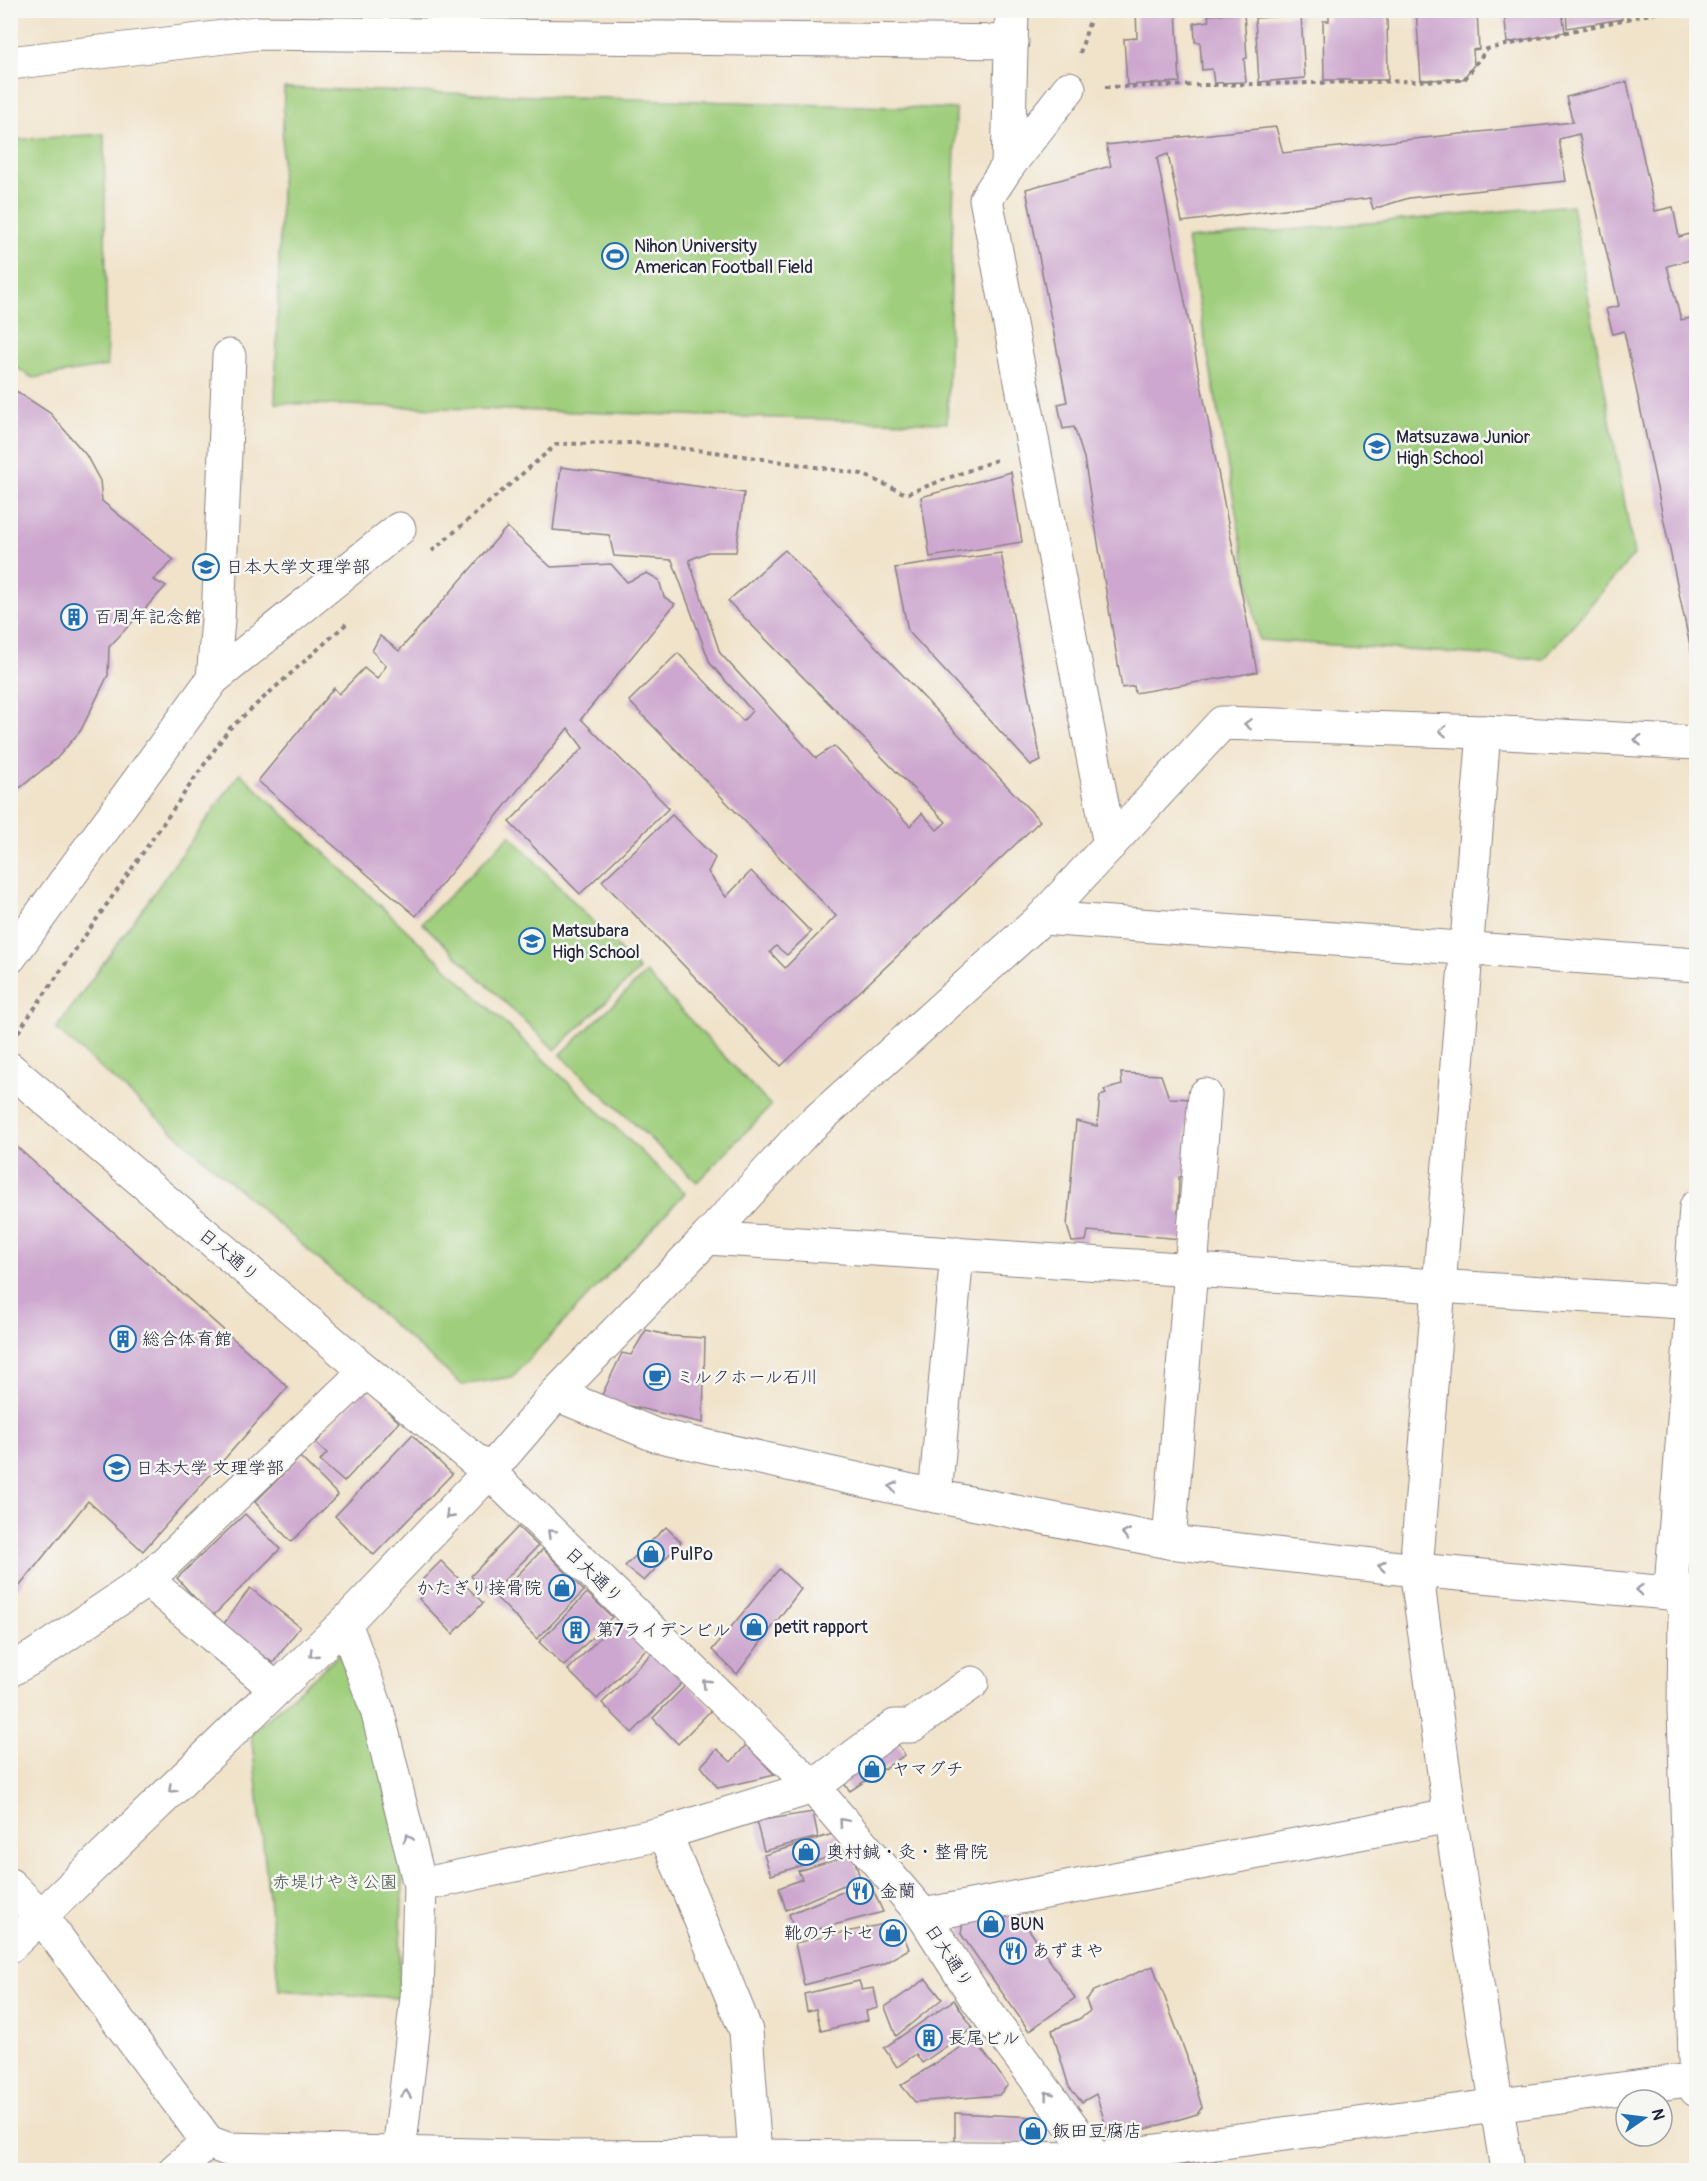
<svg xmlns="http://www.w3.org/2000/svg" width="1707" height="2181" font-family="Pangolin,'Klee One',sans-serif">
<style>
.green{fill:#9fce7c;stroke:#60785c;stroke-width:1.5}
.building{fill:#cda7cf}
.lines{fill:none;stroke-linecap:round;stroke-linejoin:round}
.minor-casing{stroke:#8a8282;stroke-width:35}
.path{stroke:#8a8282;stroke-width:4;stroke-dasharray:4.5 4.5;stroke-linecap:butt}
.minor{stroke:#fff;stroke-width:33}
.oneway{stroke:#9c9ca7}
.labels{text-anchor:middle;stroke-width:5;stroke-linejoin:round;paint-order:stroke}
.poi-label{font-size:18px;fill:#22223b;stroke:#f6f6f2;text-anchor:start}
.street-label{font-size:18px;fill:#22223b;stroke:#f6f6f2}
.park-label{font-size:18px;fill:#48564e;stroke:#f6f6f2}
</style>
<rect width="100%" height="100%" fill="#f6f6f2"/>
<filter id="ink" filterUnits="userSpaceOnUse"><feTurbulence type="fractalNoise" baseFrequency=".0167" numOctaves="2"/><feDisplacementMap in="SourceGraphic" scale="12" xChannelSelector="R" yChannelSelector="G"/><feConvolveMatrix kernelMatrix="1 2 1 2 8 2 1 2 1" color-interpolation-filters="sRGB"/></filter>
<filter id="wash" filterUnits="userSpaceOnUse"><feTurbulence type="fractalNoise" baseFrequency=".008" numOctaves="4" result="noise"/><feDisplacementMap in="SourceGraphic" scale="24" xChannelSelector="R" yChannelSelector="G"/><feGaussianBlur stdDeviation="1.35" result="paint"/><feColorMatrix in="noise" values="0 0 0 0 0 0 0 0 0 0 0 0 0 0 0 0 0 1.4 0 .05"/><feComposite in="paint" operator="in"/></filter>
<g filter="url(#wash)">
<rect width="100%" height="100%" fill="#f1e3ca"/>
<g class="green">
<path d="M284 88 956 109 947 423 275 403Z"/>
<path d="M104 134 107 366 33 378 11 364V140Z"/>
<path d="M1572 205 1634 555 1543 659 1259 640 1187 239Z"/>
<path d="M240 773 685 1193 512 1377 462 1385 56 1029Z"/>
<path d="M510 835 639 970 555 1050 422 923Z"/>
<path d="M646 973 771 1106 697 1182 560 1055Z"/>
<path d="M341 1653 381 1770 403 1878 398 1998 279 1990 251 1733Z"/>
</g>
<g id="blocks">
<g class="building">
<path d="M1136 10H1176L1180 82 1127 85 1124 39 1137 38Z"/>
<path d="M1416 10H1477L1479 49 1473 50 1474 65 1463 79 1421 80Z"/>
<path d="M1504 10H1562L1565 32 1507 43Z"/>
<path d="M1566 10H1621L1622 19 1567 28Z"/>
<path d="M1329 12H1387L1388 80H1324L1323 21H1329Z"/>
<path d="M1244 13 1247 58 1244 59 1246 82 1214 83 1212 69 1202 70 1200 42H1195L1194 23 1209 21 1208 15Z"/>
<path d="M1301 15 1305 78 1259 82 1255 18Z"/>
<path d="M1627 82 1655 211 1673 207 1679 237 1690 234 1695 259 1667 266 1681 320 1696 317V674L1624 331 1613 334 1606 309 1619 306 1579 134 1559 139 1566 181 1409 198 1373 209 1370 198 1182 222 1168 154 1157 158 1257 672 1135 693 1134 686 1122 688 1084 458 1074 427 1063 429 1058 404 1067 402 1026 189 1111 166 1106 145 1276 127 1283 153 1573 122 1566 97Z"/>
<path d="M10 387 50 413 86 455 100 481 102 501 174 560 153 580 166 586 109 647 108 675 81 730 57 758 21 787 10 791Z"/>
<path d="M561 467 744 493 736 552H708L689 560 720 653 816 758 834 746 910 826 922 813 937 830 946 822 728 601 785 550 1040 821 781 1066 602 881 672 815 715 858 708 872 726 897 751 871 811 932 787 955 776 946 770 952 785 968 836 916 629 701 678 653 743 721 752 711 710 663 672 560 614 556 609 535 553 530Z"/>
<path d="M1011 472 1022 542 930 557 921 497Z"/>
<path d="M507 527 551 567 611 564 627 582 647 573 659 580 664 597 675 604 581 719 669 808 580 894 509 822 583 748 568 728 416 916 258 781 334 688 339 694 364 668 377 679 386 666 372 651 380 636 399 651Z"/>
<path d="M1001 553 1041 761 1031 765 908 631 895 568Z"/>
<path d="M1121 1073 1161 1075 1169 1098 1195 1099 1194 1125H1186L1188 1175 1179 1177 1178 1212 1184 1215 1182 1239 1088 1231 1086 1241 1072 1242 1067 1226 1076 1121 1097 1126 1100 1096 1106 1094 1104 1090 1122 1085Z"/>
<path d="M10 1141 288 1387 143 1551 88 1501 10 1598Z"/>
<path d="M646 1330 671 1336 705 1338 703 1423 600 1399 622 1353 631 1355Z"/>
<path d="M365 1390 399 1422 344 1482 320 1461 327 1453 316 1443Z"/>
<path d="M412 1435 452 1474 374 1555 335 1516Z"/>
<path d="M300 1457 338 1495 291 1542 255 1502Z"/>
<path d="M245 1514 280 1549 212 1617 177 1578Z"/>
<path d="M518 1527 538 1546 490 1595 471 1576Z"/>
<path d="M666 1527 681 1542 644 1581 625 1566Z"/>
<path d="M543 1549 584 1591 537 1639 496 1597Z"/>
<path d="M441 1561 483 1603 453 1634 419 1599 429 1588 422 1580Z"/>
<path d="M779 1569 801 1589 737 1674 712 1650Z"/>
<path d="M250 1588 300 1627 273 1663 222 1626Z"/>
<path d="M587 1593 612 1617 564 1666 539 1642Z"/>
<path d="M619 1618 648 1647 597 1699 568 1670Z"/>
<path d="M654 1651 684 1681 632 1733 602 1703Z"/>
<path d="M687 1684 712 1709 678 1744 653 1718Z"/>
<path d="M897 1743 905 1755 850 1791 841 1780Z"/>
<path d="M746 1745 775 1775 718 1788 701 1766 717 1749 731 1762Z"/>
<path d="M813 1812 818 1837 764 1851 756 1821Z"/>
<path d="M836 1833 842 1853 771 1875 764 1855Z"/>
<path d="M853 1854 860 1878 786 1910 779 1888 802 1879 798 1871Z"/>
<path d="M869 1881 883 1912 796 1935 789 1914Z"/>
<path d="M1016 1910 1075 1998 1029 2031 961 1934 963 1920Z"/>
<path d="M898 1921 909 1949 883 1964 804 1985 795 1943Z"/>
<path d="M1153 1966 1186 2054 1202 2107 1197 2114 1116 2138 1113 2128 1107 2129 1096 2094 1082 2102 1069 2087 1052 2030 1079 2019 1090 2011 1086 2000 1094 1991Z"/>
<path d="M926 1979 942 1999 896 2036 885 2007Z"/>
<path d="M859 1981 862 1990 874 1988 878 2008 866 2011 868 2020 821 2031 816 2009 807 2011 804 1994Z"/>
<path d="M954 2000 973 2028 922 2063 916 2054 897 2067 884 2048Z"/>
<path d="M974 2039 1008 2085 999 2095 915 2102 901 2085Z"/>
<path d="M955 2113 1036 2117 1043 2129 1045 2138 1031 2139V2144L955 2142Z"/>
<path d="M1215 2157 1218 2168 1214 2170H1166Z"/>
</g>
</g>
</g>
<g filter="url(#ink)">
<use href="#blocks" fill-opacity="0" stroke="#8a8282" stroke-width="1.5"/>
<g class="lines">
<defs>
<g id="minor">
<path d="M1012 10 1008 166 986 199 1110 845"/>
<path d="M10 63 257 33 1012 42"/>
<path d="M1008 166 1069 88"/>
<path d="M213 679 218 620 229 356"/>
<path d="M1484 732 1416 1570 1450 1816 1507 2170"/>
<path d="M1042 918 1696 965"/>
<path d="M10 957 213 679 399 529"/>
<path d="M10 1069 366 1371 489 1472 813 1787 923 1915 974 1995 1104 2170"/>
<path d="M1696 1207 1691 1284 1693 1303 1672 1574 1685 1612 1684 1711 1696 2090"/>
<path d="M707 1238 1696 1303"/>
<path d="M556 1394 655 1435 935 1496 1169 1542 1416 1570 1679 1594 1696 1590"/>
<path d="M935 1496 957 1254"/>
<path d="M1169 1542 1205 1095"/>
<path d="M147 1580 276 1689"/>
<path d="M345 1623 377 1710 420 1885 417 1997 399 2152 389 2170"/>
<path d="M10 1670 35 1656 147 1580 366 1371"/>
<path d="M665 1833 746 2031 755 2156"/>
<path d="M10 1885 41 1916 208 2142 227 2149 564 2157 755 2156 1096 2159 1696 2079"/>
<path d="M420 1885 665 1833 813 1787 895 1726H911L972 1683"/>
<path d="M923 1915 1450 1816"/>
<path d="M10 1946 345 1623 489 1472 556 1394 707 1238 804 1132 1042 918 1222 723 1484 732 1696 743"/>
<path d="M175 2170 208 2142"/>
</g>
</defs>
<use href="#minor" class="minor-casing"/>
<g class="path">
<path d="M1080 53 1093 10"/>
<path d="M1105 87 1464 80 1487 49 1669 10"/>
<path d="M432 551 557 444 635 443 723 453 862 474 906 494 999 459"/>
<path d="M18 1032 229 729 346 624"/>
</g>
<use href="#minor" class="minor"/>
</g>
<defs><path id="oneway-chevron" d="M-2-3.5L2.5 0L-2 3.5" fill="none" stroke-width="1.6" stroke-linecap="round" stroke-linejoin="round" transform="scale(1.5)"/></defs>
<g class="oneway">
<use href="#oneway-chevron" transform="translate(1248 724) rotate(-178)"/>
<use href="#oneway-chevron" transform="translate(1443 731) rotate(-178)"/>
<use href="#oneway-chevron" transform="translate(1638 740) rotate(-177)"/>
<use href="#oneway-chevron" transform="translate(893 1487) rotate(-168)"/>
<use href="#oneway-chevron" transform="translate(449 1515) rotate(134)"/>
<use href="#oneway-chevron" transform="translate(551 1533) rotate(-136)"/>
<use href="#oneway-chevron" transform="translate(1126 1534) rotate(-169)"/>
<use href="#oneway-chevron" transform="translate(1382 1566) rotate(-174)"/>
<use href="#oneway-chevron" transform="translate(1639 1590) rotate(-175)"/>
<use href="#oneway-chevron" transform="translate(313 1654) rotate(136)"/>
<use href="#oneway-chevron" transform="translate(706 1683) rotate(-136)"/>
<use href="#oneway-chevron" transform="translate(172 1789) rotate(136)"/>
<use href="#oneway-chevron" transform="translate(843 1822) rotate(-131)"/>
<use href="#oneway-chevron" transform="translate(408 1838) rotate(-104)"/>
<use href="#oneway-chevron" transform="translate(406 2094) rotate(-83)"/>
<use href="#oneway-chevron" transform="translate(1048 2095) rotate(-127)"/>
</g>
</g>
<defs>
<symbol id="stadium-ring" viewBox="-11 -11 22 22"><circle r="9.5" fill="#f6f6f2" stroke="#1f6fb2" stroke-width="1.5"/><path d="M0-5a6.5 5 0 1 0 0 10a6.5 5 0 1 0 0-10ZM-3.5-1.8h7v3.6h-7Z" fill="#1f6fb2"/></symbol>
<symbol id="school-ring" viewBox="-11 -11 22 22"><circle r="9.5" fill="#f6f6f2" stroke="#1f6fb2" stroke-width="1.5"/><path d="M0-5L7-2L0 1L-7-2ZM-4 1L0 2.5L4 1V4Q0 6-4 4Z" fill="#1f6fb2"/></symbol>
<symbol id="university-ring" viewBox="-11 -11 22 22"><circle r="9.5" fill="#f6f6f2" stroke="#1f6fb2" stroke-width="1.5"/><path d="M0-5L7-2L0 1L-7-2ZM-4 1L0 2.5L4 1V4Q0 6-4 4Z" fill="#1f6fb2"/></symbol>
<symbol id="building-ring" viewBox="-11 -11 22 22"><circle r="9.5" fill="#f6f6f2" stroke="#1f6fb2" stroke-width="1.5"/><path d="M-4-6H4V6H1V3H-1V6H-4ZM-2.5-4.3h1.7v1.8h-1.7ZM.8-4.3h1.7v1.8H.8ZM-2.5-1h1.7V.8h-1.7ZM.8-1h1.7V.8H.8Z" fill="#1f6fb2"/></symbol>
<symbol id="cafe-ring" viewBox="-11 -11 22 22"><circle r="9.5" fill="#f6f6f2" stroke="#1f6fb2" stroke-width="1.5"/><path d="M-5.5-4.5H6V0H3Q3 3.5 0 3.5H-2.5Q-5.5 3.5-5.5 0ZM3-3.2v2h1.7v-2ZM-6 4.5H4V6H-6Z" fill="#1f6fb2"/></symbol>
<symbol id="shop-ring" viewBox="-11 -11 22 22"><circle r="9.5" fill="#f6f6f2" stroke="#1f6fb2" stroke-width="1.5"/><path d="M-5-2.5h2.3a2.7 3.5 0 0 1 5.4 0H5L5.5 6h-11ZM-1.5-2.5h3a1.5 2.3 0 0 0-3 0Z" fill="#1f6fb2"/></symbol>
<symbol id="restaurant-ring" viewBox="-11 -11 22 22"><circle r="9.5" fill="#f6f6f2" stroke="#1f6fb2" stroke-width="1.5"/><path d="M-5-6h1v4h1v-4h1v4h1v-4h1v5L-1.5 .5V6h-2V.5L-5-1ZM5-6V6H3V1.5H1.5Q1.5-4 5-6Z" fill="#1f6fb2"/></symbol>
</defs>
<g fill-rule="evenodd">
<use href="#stadium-ring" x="600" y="241" width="30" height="30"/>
<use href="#school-ring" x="1362" y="432" width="30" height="30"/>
<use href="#university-ring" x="191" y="552" width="30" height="30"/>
<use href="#building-ring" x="59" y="602" width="30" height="30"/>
<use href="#school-ring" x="517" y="926" width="30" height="30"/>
<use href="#building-ring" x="108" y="1324" width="30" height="30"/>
<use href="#cafe-ring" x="642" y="1362" width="30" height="30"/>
<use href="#university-ring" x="102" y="1453" width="30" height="30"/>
<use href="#shop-ring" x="636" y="1539" width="30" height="30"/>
<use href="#shop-ring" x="547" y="1573" width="30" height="30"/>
<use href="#shop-ring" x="739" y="1612" width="30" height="30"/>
<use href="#building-ring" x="561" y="1615" width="30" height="30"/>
<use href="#shop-ring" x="857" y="1754" width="30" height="30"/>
<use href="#shop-ring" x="791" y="1837" width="30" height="30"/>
<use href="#restaurant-ring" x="845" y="1876" width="30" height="30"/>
<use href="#shop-ring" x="976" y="1909" width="30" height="30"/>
<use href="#shop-ring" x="878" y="1918" width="30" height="30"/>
<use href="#restaurant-ring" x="998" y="1936" width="30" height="30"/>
<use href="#building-ring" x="914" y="2023" width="30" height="30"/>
<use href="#shop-ring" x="1018" y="2116" width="30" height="30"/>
</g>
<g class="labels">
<g class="poi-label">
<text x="634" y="252">Nihon University<tspan x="634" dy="21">American Football Field</tspan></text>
<text x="1396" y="443">Matsuzawa Junior<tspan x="1396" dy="21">High School</tspan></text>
<text x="226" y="573">日本大学文理学部</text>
<text x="94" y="623">百周年記念館</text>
<text x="552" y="937">Matsubara<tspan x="552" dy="21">High School</tspan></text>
<text x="142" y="1345">総合体育館</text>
<text x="676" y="1383">ミルクホール石川</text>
<text x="136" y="1474">日本大学 文理学部</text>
<text x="670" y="1560">PulPo</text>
<text x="542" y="1594" text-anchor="end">かたぎり接骨院</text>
<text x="774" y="1633">petit rapport</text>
<text x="596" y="1636">第7ライデンビル</text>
<text x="892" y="1775">ヤマグチ</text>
<text x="826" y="1858">奥村鍼・灸・整骨院</text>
<text x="880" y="1897">金蘭</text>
<text x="1010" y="1930">BUN</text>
<text x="874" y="1939" text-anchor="end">靴のチトセ</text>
<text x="1032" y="1957">あずまや</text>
<text x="948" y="2044">長尾ビル</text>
<text x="1052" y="2137">飯田豆腐店</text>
</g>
<g class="street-label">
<text transform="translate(229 1255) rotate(40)" y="6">日大通り</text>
<text transform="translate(594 1575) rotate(44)" y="6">日大通り</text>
<text transform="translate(949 1956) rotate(57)" y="6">日大通り</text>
</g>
<g class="park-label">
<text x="335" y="1888">赤堤けやき公園</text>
</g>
</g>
<rect width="1707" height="2181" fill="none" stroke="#f6f6f2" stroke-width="36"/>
<g transform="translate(1644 2118) rotate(76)"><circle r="28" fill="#f6f6f2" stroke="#a1a1a9" stroke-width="1.5"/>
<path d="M0-4.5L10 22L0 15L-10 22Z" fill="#1f6fb2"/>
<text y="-9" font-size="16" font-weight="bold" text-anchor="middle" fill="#22223b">N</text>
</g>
</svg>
